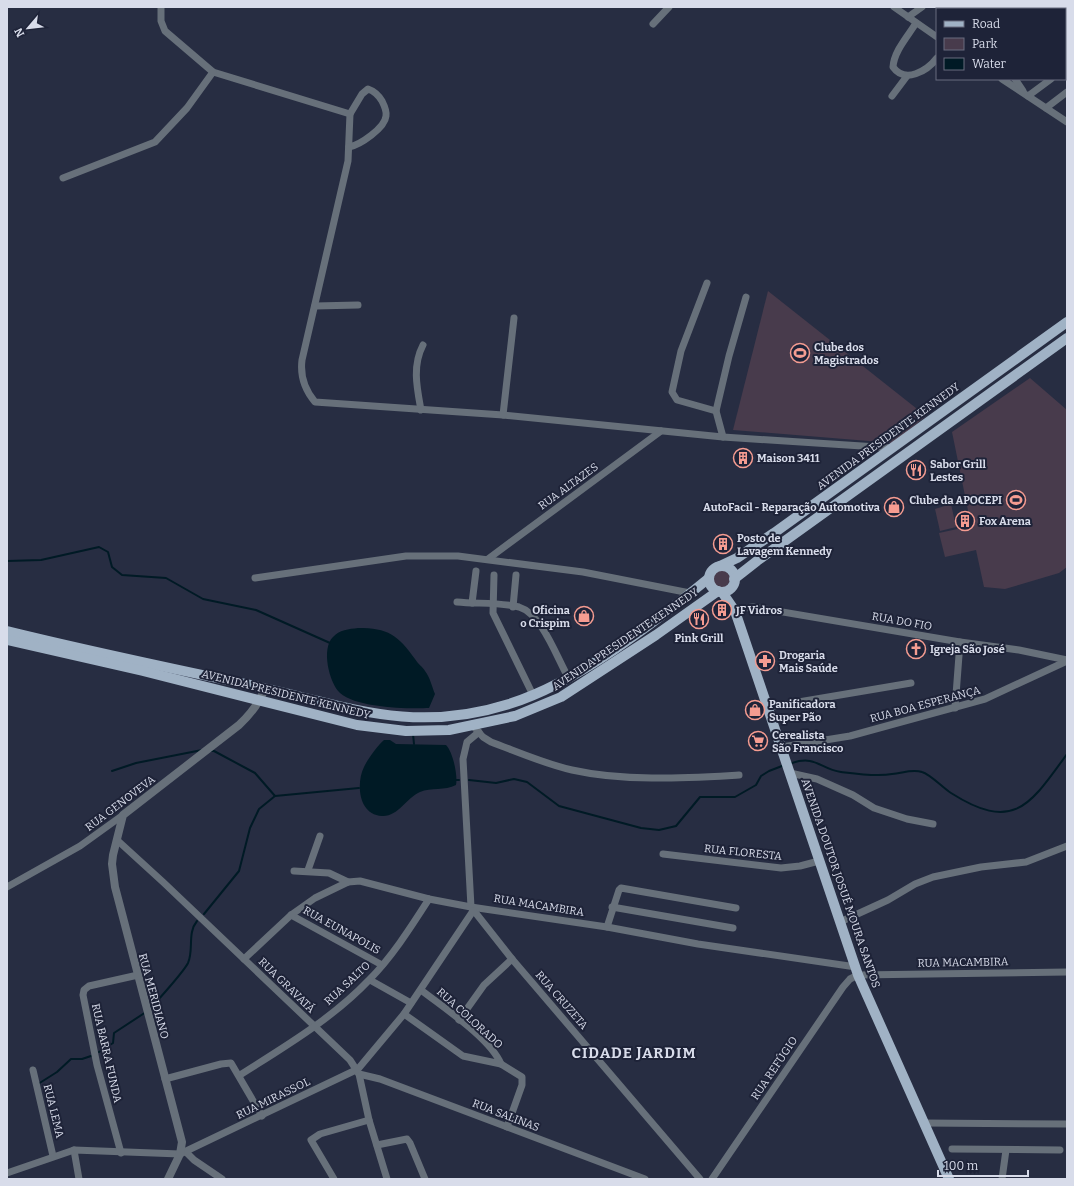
<svg xmlns="http://www.w3.org/2000/svg" width="1074" height="1186" font-family="Bitter,serif">
<style>
.green{fill:#483b4c}
.water{fill:#001a25}
.lines{fill:none;stroke-linecap:round;stroke-linejoin:round}
.stream{stroke:#001a25;stroke-width:2}
.minor{stroke:#67707a;stroke-width:7}
.tertiary{stroke:#67707a;stroke-width:8}
.primary{stroke:#a0b2c5;stroke-width:10}
.labels{text-anchor:middle;stroke-width:4;stroke-linejoin:round;paint-order:stroke}
.poi-label{font-size:11px;font-weight:bold;fill:#d8dcea;stroke:#1e2338;text-anchor:start}
.street-label{font-size:11px;fill:#d8dcea;stroke:#1e2338}
.district-label{font-size:15px;font-weight:bold;letter-spacing:1px;fill:#d8dcea;stroke:#1e2338}
</style>
<rect width="100%" height="100%" fill="#272d42"/>
<g class="green">
<path d="M768 291 926 416 893 443 733 430Z"/>
<path d="M1030 378 1067 410V567L1059 573 1005 589 984 587 976 550 945 557 939 533 971 526 972 530 952 432Z"/>
<path d="M951 504 956 527 940 531 935 509Z"/>
<circle cx="721" cy="579" r="9"/>
</g>
<g class="water">
<path d="M358 628C388 628 398 635 415 659 418 664 423 667 425 671 430 677 432 687 435 694L429 708C408 709 357 708 340 693 329 683 321 648 333 637 339 630 349 629 358 628Z"/>
<path d="M384 740H390L396 744 446 745C453 752 458 776 456 785 445 791 431 787 420 792 406 798 398 817 382 816 358 815 356 783 364 767 367 760 378 745 384 740Z"/>
</g>
<g class="lines">
<g class="stream">
<path d="M7 561 41 560 99 547 108 552 112 567 122 575 166 578 203 599 256 610 330 643"/>
<path d="M413 734 414 744"/>
<path d="M211 751H214L255 773 275 796"/>
<path d="M792 763C816 755 820 769 841 772 857 774 877 777 892 774 903 773 912 769 922 772 930 774 943 788 951 793 1014 833 1030 805 1067 754"/>
<path d="M112 771 136 763 202 750"/>
<path d="M456 780H459"/>
<path d="M469 780 496 783 514 779 527 782 559 806 641 828 659 830 676 826 700 797H735L756 785 761 776 769 771 782 766"/>
<path d="M204 914 239 871 250 828 259 809 275 796 359 788"/>
<path d="M149 1009C156 1003 184 971 188 963 194 950 187 933 197 921"/>
<path d="M99 1052 113 1043 114 1033 146 1012"/>
<path d="M38 1084 57 1072 71 1059H82L91 1056"/>
</g>
<g class="minor">
<path d="M161 7V21L165 31 213 72 350 114 348 161 302 360C300 376 304 389 315 402L503 415 723 437 893 448"/>
<path d="M894 7 937 37"/>
<path d="M966 9 969 7"/>
<path d="M908 17 922 7"/>
<path d="M916 23C908 36 894 51 893 67 905 84 927 71 937 58"/>
<path d="M653 24 669 7"/>
<path d="M1065 68 1067 67"/>
<path d="M1002 79 1067 122"/>
<path d="M1015 79 1023 91"/>
<path d="M892 96 907 76"/>
<path d="M1028 96 1051 79"/>
<path d="M1046 108 1067 92"/>
<path d="M349 147C360 145 385 128 386 116 387 111 384 105 382 101 379 96 374 91 368 89L362 94 350 114"/>
<path d="M63 178 155 142 187 108 213 72"/>
<path d="M707 283 681 351 672 392 677 400 716 411"/>
<path d="M315 306 358 305"/>
<path d="M421 410C417 388 412 366 423 345"/>
<path d="M503 415 514 318"/>
<path d="M723 437 716 411 729 356 746 297"/>
<path d="M488 559 661 431"/>
<path d="M494 575 493 613 533 695"/>
<path d="M255 578 406 556H458L583 572 690 593"/>
<path d="M457 602C477 604 499 602 519 607 542 614 557 658 568 677"/>
<path d="M472 603 476 571"/>
<path d="M513 607 516 575"/>
<path d="M737 615 745 608 753 607 960 642 1019 650 1067 660"/>
<path d="M769 707 911 683"/>
<path d="M955 708 960 642"/>
<path d="M473 726 483 737 491 742C518 752 545 764 572 770 626 782 685 778 739 775"/>
<path d="M782 747 850 736 985 699 1067 661"/>
<path d="M790 773 817 779 853 795 874 808 907 819 933 824"/>
<path d="M117 840 163 882 350 1060 359 1074 369 1120 387 1179"/>
<path d="M663 854 781 868 800 866 819 861"/>
<path d="M308 870 320 836"/>
<path d="M294 871 329 873 348 882"/>
<path d="M7 887 80 846 123 815"/>
<path d="M471 907 512 959 700 1179"/>
<path d="M471 907 463 759 467 742 479 732"/>
<path d="M612 907 733 928"/>
<path d="M291 915 382 965"/>
<path d="M840 922 888 900 915 884 933 877 981 867 1026 862 1067 846"/>
<path d="M607 927 619 890 621 888 736 908"/>
<path d="M244 959 291 915 315 898 348 882 360 881 429 899 471 907 607 927 698 944 856 967"/>
<path d="M370 980 411 1003"/>
<path d="M421 990C444 1008 490 1038 501 1064"/>
<path d="M404 1014 463 1056 501 1064 522 1077V1085L507 1127"/>
<path d="M459 1020 484 985 512 959"/>
<path d="M33 1070 53 1156"/>
<path d="M359 1074 380 1079 645 1179"/>
<path d="M240 1075C284 1047 332 1019 369 980 392 957 411 927 429 899"/>
<path d="M165 1079 221 1064 231 1063 262 1116"/>
<path d="M924 1123 1067 1124"/>
<path d="M377 1145 407 1139 410 1143 425 1179"/>
<path d="M952 1149 1060 1150"/>
<path d="M74 1150 79 1179"/>
<path d="M186 1152 194 1160 222 1179"/>
<path d="M121 1153 97 1065 83 995 84 990 89 986 138 975"/>
<path d="M7 1173 74 1150 180 1154 358 1069 404 1014 473 911"/>
<path d="M334 1179 311 1140 320 1134 369 1120"/>
<path d="M712 1179 843 987 850 979 858 975 1067 972"/>
<path d="M1002 1179 1006 1150"/>
</g>
<path class="tertiary" d="M168 1179 180 1154 182 1142 115 887 112 864 113 855 123 815 239 725C251 714 259 704 265 688"/>
<g class="primary">
<path d="M720 566 737 558 774 533 1067 322"/>
<circle cx="722" cy="579" r="13"/>
<path d="M734 579 757 561 1067 338"/>
<path d="M722 592 735 611 858 975 949 1179"/>
<path d="M7 631C88 651 169 668 250 685 344 705 411 735 509 704 577 683 654 623 709 578"/>
<path d="M7 640 143 671 357 725 406 731 449 730 515 716 561 697 656 635 718 591"/>
</g>
</g>
<defs>
<symbol id="stadium-ring" viewBox="-11 -11 22 22"><circle r="9.5" fill="#1e2338" stroke="#f59c91" stroke-width="1.5"/><path d="M0-5a6.5 5 0 1 0 0 10a6.5 5 0 1 0 0-10ZM-3.5-1.8h7v3.6h-7Z" fill="#f59c91"/></symbol>
<symbol id="building-ring" viewBox="-11 -11 22 22"><circle r="9.5" fill="#1e2338" stroke="#f59c91" stroke-width="1.5"/><path d="M-4-6H4V6H1V3H-1V6H-4ZM-2.5-4.3h1.7v1.8h-1.7ZM.8-4.3h1.7v1.8H.8ZM-2.5-1h1.7V.8h-1.7ZM.8-1h1.7V.8H.8Z" fill="#f59c91"/></symbol>
<symbol id="restaurant-ring" viewBox="-11 -11 22 22"><circle r="9.5" fill="#1e2338" stroke="#f59c91" stroke-width="1.5"/><path d="M-5-6h1v4h1v-4h1v4h1v-4h1v5L-1.5 .5V6h-2V.5L-5-1ZM5-6V6H3V1.5H1.5Q1.5-4 5-6Z" fill="#f59c91"/></symbol>
<symbol id="shop-ring" viewBox="-11 -11 22 22"><circle r="9.5" fill="#1e2338" stroke="#f59c91" stroke-width="1.5"/><path d="M-5-2.5h2.3a2.7 3.5 0 0 1 5.4 0H5L5.5 6h-11ZM-1.5-2.5h3a1.5 2.3 0 0 0-3 0Z" fill="#f59c91"/></symbol>
<symbol id="church-ring" viewBox="-11 -11 22 22"><circle r="9.5" fill="#1e2338" stroke="#f59c91" stroke-width="1.5"/><path d="M-1.2-6h2.4v3.5h3.3v2.4h-3.3V6h-2.4V-.1h-3.3v-2.4h3.3Z" fill="#f59c91"/></symbol>
<symbol id="pharmacy-ring" viewBox="-11 -11 22 22"><circle r="9.5" fill="#1e2338" stroke="#f59c91" stroke-width="1.5"/><path d="M-2-6h4v4h4v4h-4v4h-4v-4h-4v-4h4Z" fill="#f59c91"/></symbol>
<symbol id="supermarket-ring" viewBox="-11 -11 22 22"><circle r="9.5" fill="#1e2338" stroke="#f59c91" stroke-width="1.5"/><path d="M-6-5.5h2.5l.6 2H6L4.5 2H-2.5L-4.4-4H-6ZM-1.5 3.2a1.3 1.3 0 1 0 .1 0ZM3 3.2a1.3 1.3 0 1 0 .1 0Z" fill="#f59c91"/></symbol>
</defs>
<g fill-rule="evenodd">
<use href="#stadium-ring" x="789" y="342" width="22" height="22"/>
<use href="#building-ring" x="732" y="447" width="22" height="22"/>
<use href="#restaurant-ring" x="905" y="459" width="22" height="22"/>
<use href="#stadium-ring" x="1005" y="489" width="22" height="22"/>
<use href="#shop-ring" x="883" y="496" width="22" height="22"/>
<use href="#building-ring" x="954" y="510" width="22" height="22"/>
<use href="#building-ring" x="712" y="533" width="22" height="22"/>
<use href="#building-ring" x="711" y="599" width="22" height="22"/>
<use href="#shop-ring" x="573" y="605" width="22" height="22"/>
<use href="#restaurant-ring" x="688" y="608" width="22" height="22"/>
<use href="#church-ring" x="905" y="638" width="22" height="22"/>
<use href="#pharmacy-ring" x="754" y="650" width="22" height="22"/>
<use href="#shop-ring" x="744" y="699" width="22" height="22"/>
<use href="#supermarket-ring" x="747" y="730" width="22" height="22"/>
</g>
<g class="labels">
<g class="poi-label">
<text x="814" y="351">Clube dos<tspan x="814" dy="13">Magistrados</tspan></text>
<text x="757" y="462">Maison 3411</text>
<text x="930" y="468">Sabor Grill<tspan x="930" dy="13">Lestes</tspan></text>
<text x="1002" y="504" text-anchor="end">Clube da APOCEPI</text>
<text x="880" y="511" text-anchor="end">AutoFacil - Reparação Automotiva</text>
<text x="979" y="525">Fox Arena</text>
<text x="737" y="542">Posto de<tspan x="737" dy="13">Lavagem Kennedy</tspan></text>
<text x="570" y="614" text-anchor="end">Oficina<tspan x="570" dy="13">o Crispim</tspan></text>
<text x="736" y="614">JF Vidros</text>
<text x="699" y="642" text-anchor="middle">Pink Grill</text>
<text x="930" y="653">Igreja São José</text>
<text x="779" y="659">Drogaria<tspan x="779" dy="13">Mais Saúde</tspan></text>
<text x="769" y="708">Panificadora<tspan x="769" dy="13">Super Pão</tspan></text>
<text x="772" y="739">Cerealista<tspan x="772" dy="13">São Francisco</tspan></text>
</g>
<g class="street-label">
<text transform="translate(888 436) rotate(-36)" y="4">AVENIDA PRESIDENTE KENNEDY</text>
<text transform="translate(568 486) rotate(-36)" y="4">RUA ALTAZES</text>
<text transform="translate(902 621) rotate(10)" y="4">RUA DO FIO</text>
<text transform="translate(625 639) rotate(-34)" y="4">AVENIDA PRESIDENTE KENNEDY</text>
<text transform="translate(286 694) rotate(14)" y="4">AVENIDA PRESIDENTE KENNEDY</text>
<text transform="translate(925 704) rotate(-15)" y="4">RUA BOA ESPERANÇA</text>
<text transform="translate(120 803) rotate(-37)" y="4">RUA GENOVEVA</text>
<text transform="translate(743 852) rotate(6)" y="4">RUA FLORESTA</text>
<text transform="translate(841 883) rotate(71)" y="4">AVENIDA DOUTOR JOSUÉ MOURA SANTOS</text>
<text transform="translate(539 905) rotate(9)" y="4">RUA MACAMBIRA</text>
<text transform="translate(342 930) rotate(29)" y="4">RUA EUNAPOLIS</text>
<text transform="translate(963 962) rotate(-1)" y="4">RUA MACAMBIRA</text>
<text transform="translate(347 983) rotate(-43)" y="4">RUA SALTO</text>
<text transform="translate(287 985) rotate(44)" y="4">RUA GRAVATÁ</text>
<text transform="translate(154 996) rotate(75)" y="4">RUA MERIDIANO</text>
<text transform="translate(562 1000) rotate(49)" y="4">RUA CRUZETA</text>
<text transform="translate(470 1018) rotate(42)" y="4">RUA COLORADO</text>
<text transform="translate(107 1053) rotate(77)" y="4">RUA BARRA FUNDA</text>
<text transform="translate(774 1068) rotate(-56)" y="4">RUA REFÚGIO</text>
<text transform="translate(273 1098) rotate(-26)" y="4">RUA MIRASSOL</text>
<text transform="translate(54 1111) rotate(76)" y="4">RUA LEMA</text>
<text transform="translate(506 1115) rotate(21)" y="4">RUA SALINAS</text>
</g>
<g class="district-label">
<text x="634" y="1058">CIDADE JARDIM</text>
</g>
</g>
<rect width="1074" height="1186" fill="none" stroke="#d8dcea" stroke-width="16"/>
<rect x="936" y="8" width="130" height="72" fill="#1e2338" stroke="#686d7f"/>
<rect x="944" y="21" width="20" height="6" fill="#a0b2c5" stroke="#686d7f"/>
<text x="972" y="28" font-size="12" fill="#d8dcea">Road</text>
<rect x="944" y="38" width="20" height="12" fill="#483b4c" stroke="#686d7f"/>
<text x="972" y="48" font-size="12" fill="#d8dcea">Park</text>
<rect x="944" y="58" width="20" height="12" fill="#001a25" stroke="#686d7f"/>
<text x="972" y="68" font-size="12" fill="#d8dcea">Water</text>
<g transform="translate(28 28) rotate(242)" stroke="#1e2338" stroke-width="3" paint-order="stroke">
<path d="M0-3L7 15L0 10L-7 15Z" fill="#d8dcea"/>
<text y="-6" font-size="11" font-weight="bold" text-anchor="middle" fill="#d8dcea">N</text>
</g>
<path d="M938 1170v6h90v-6" fill="none" stroke="#d8dcea" stroke-width="2"/>
<text x="944" y="1170" font-size="12" fill="#d8dcea" stroke="#1e2338" stroke-width="3" paint-order="stroke">100 m</text>
</svg>
